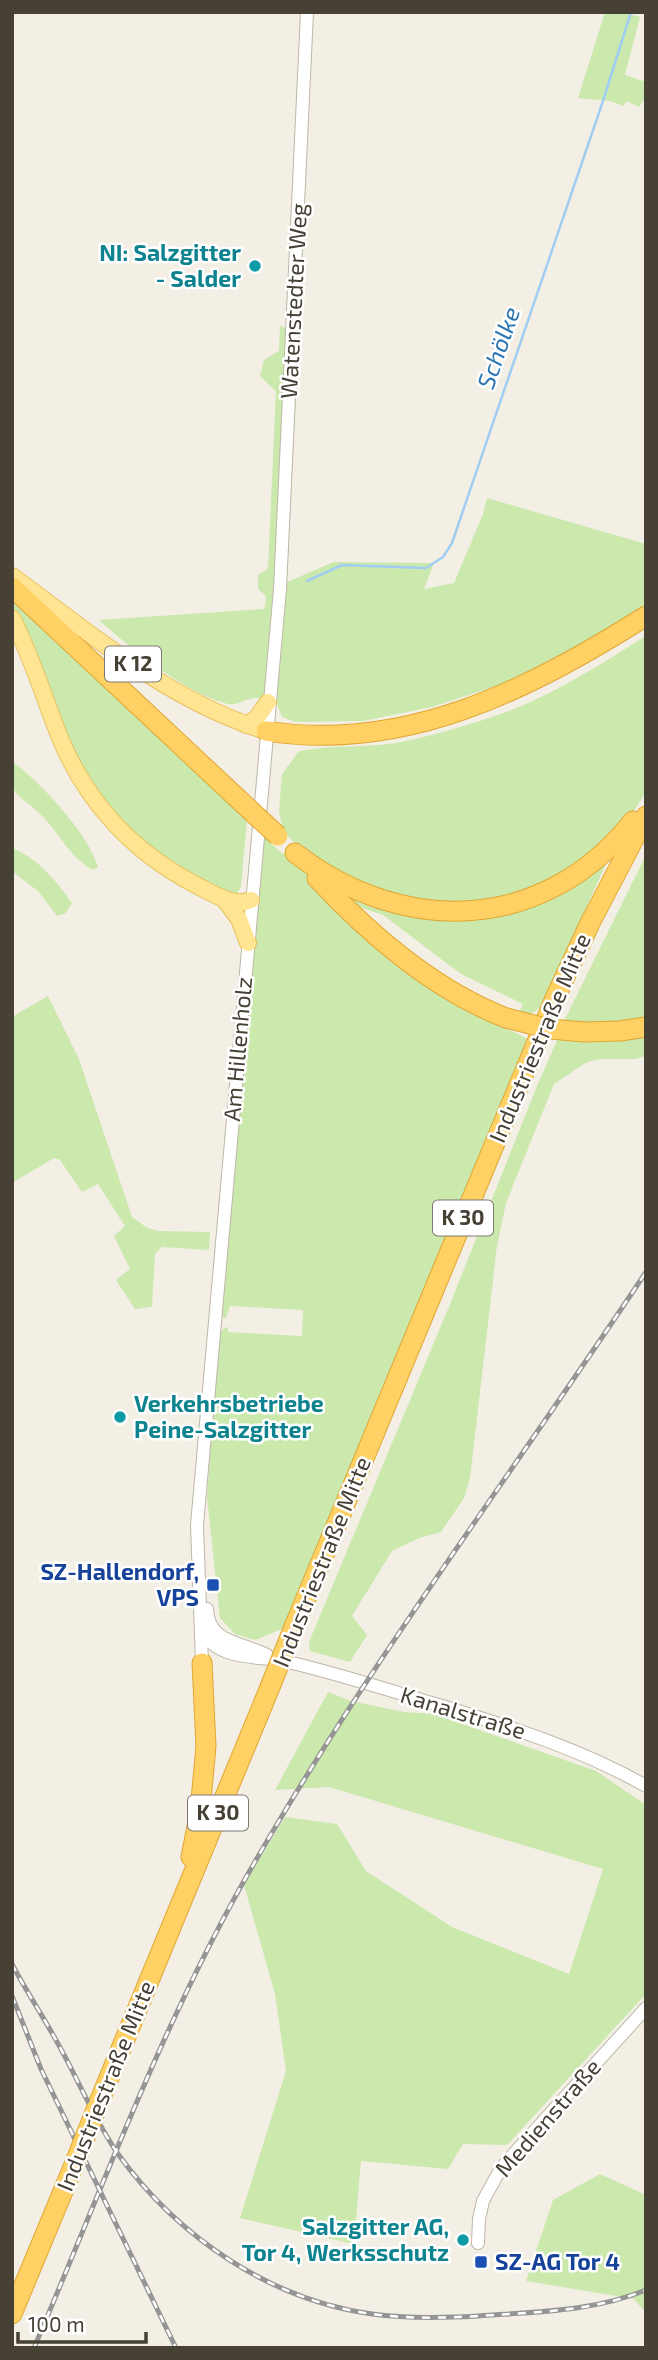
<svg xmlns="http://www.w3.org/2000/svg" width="658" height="2360" font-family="'Exo 2',sans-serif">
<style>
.green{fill:#cbe8ad}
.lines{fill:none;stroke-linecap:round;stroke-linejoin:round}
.stream{stroke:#a0cdf1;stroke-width:2.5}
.minor-casing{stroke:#beb7a8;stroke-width:14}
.major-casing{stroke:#e6c260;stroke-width:18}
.highway-casing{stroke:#e0a632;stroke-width:21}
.minor{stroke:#fff;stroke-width:12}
.major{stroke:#ffe492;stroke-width:16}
.highway{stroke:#ffd164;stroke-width:19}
.rail-casing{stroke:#959595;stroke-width:5}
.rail{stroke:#fff;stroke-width:2.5;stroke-dasharray:8;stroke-linecap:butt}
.highway-bridge-casing{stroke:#e0a632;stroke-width:21;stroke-linecap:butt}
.highway-bridge{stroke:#ffd164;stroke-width:19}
.culture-dot{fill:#0f9aa8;stroke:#fff;stroke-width:2.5}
.transit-dot{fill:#1a4fb4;stroke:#fff;stroke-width:2.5}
.labels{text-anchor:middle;stroke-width:5;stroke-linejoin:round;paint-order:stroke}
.shield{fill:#fff;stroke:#7e7972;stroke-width:2}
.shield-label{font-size:21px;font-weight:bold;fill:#464035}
.culture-label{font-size:23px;font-weight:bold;fill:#0d838f;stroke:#fff;text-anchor:end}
.street-label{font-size:23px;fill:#464035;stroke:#fff}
.transit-label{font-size:23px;font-weight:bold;fill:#164399;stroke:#fff;text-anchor:end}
.water-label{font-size:24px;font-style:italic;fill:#2c75b3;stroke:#fff}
</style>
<rect width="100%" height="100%" fill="#f3efe5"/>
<g class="green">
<path d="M605 12H623L640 17 625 75 646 82V97L639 107 626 101 624 106 610 101 578 98Z"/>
<path d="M280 326 299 332 287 582 334 562 434 563 424 589 454 583 483 514 487 498 646 544V613L536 673 432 707 363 721 296 722 282 717 276 702C268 700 257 696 250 699 241 701 234 707 224 703 181 690 133 650 99 620L263 609 265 607 266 596 258 589V575L268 568 276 391 260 376 264 360 279 351Z"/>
<path d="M12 597 247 820 241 886 236 896 211 885 143 845 84 778 12 609Z"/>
<path d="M646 636V792L630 817 574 869 521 893 464 903 429 901 372 889 310 856 283 832 279 811 282 774 299 751C335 744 371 749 406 741 443 733 490 719 524 705 567 686 606 661 646 636Z"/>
<path d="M12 761C41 783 88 833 98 867L93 870C68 857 58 829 37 811 30 804 18 798 13 788 10 781 12 769 12 761Z"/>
<path d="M261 834 283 854 286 853 313 881 491 1021 528 1039 290 1626 255 1640 235 1634 220 1618 207 1497 219 1335 224 1328 228 1327V1332L302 1336 303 1310 230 1306 226 1318 222 1317 220 1313Z"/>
<path d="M12 848C38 858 56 881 72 903L66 913 57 916 39 892 12 871Z"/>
<path d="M611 853 541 1007 530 1015H518L523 1004 461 974 383 915 362 908 325 880 468 916Z"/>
<path d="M646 855V1023H563Z"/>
<path d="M48 996 79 1059 132 1217 146 1227 157 1231 210 1232 209 1250 162 1247 155 1254 152 1307 135 1309 116 1280 130 1269 114 1236 125 1226 98 1184 82 1192 60 1160 54 1158 12 1183V1017Z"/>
<path d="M646 1032V1056L635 1059H601L587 1062 554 1084 506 1203 497 1246 470 1478 464 1498 441 1532 419 1538 392 1551 352 1616 367 1635 350 1662 310 1651 309 1642 448 1309 537 1086 559 1036Z"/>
<path d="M328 1692 351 1701 404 1712 434 1714 596 1771 646 1805V1994L507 2145 463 2144 448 2169 361 2161 354 2244 240 2218 286 2071 275 1994 244 1885 285 1817 337 1824 366 1871 452 1927 569 1974 603 1869 329 1787 275 1790Z"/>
<path d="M600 2174 646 2195V2313L634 2299 526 2281 553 2200Z"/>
</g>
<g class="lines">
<path class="stream" d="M307 581 342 565 426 568 443 557 452 543 603 101 631 12"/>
<defs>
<g id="minor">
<path d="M207 1609C208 1643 241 1642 267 1655"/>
<path d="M202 1631C219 1662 259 1655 288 1662 340 1674 391 1691 442 1706 513 1728 581 1749 646 1786"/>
<path d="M202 1663 197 1525 280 589 307 12"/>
<path d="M478 2243 479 2219 483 2201 501 2168 646 2008"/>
</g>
<g id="major">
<path d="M12 576C92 635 169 701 266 731"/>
<path d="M12 618C32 657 44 698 60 738 87 803 134 853 196 885 212 893 234 908 251 900"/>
<path d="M246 725 256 719 268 702"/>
<path d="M224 899 239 919 248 943"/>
</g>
<g id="highway">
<path d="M12 587 235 796"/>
<path d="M266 731C406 753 530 689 646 616"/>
<path d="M295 853C404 937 544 933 633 821"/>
<path d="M317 878C369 934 434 990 506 1018"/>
<path d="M584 1032 620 1031 646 1027"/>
<path d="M294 1627 556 996 590 923 646 816"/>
<path d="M191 1857 200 1811 206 1746 202 1663"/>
<path d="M97 2107 270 1687"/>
<path d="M12 2314 76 2160"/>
</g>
</defs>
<use href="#minor" class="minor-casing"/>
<use href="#major" class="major-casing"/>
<use href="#highway" class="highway-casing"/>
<use href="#minor" class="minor"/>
<use href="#major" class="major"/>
<use href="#highway" class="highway"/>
<defs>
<g id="rail">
<path d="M12 1964C26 1991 43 2016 57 2042 78 2079 94 2119 118 2154 178 2237 270 2300 372 2314 408 2319 443 2318 478 2316 535 2312 592 2312 646 2290"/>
<path d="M12 1996 41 2069 176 2348"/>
<path d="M34 2348C104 2184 166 2014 256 1860 374 1656 516 1468 646 1272"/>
</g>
</defs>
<use href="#rail" class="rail-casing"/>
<use href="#rail" class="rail"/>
<defs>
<g id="highway-bridge">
<path d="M235 796 278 836"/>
<path d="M506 1018 550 1029 584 1032"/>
<path d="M270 1687 294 1627"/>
<path d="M76 2160 97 2107"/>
</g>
</defs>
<use href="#highway-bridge" class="highway-bridge-casing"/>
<use href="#highway-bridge" class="highway-bridge"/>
</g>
<g class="culture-dot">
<circle cx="255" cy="266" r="7"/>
<circle cx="120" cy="1417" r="7"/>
<circle cx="463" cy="2240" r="7"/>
</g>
<g class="transit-dot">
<rect x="206" y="1578" width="14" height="14" rx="3.5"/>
<rect x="474" y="2255" width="14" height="14" rx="3.5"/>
</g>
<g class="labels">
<g class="shield">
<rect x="105" y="646.5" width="56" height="35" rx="5"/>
<rect x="433" y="1200.5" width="60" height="35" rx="5"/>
<rect x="188" y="1795.5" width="60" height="35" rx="5"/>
</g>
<g class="shield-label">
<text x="133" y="671">K 12</text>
<text x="463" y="1225">K 30</text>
<text x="218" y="1820">K 30</text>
</g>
<g class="culture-label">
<text x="241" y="261">NI: Salzgitter<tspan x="241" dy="26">- Salder</tspan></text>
<text x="134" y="1412" text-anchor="start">Verkehrsbetriebe<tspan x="134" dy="26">Peine-Salzgitter</tspan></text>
<text x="449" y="2235">Salzgitter AG,<tspan x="449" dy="26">Tor 4, Werksschutz</tspan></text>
</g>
<g class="street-label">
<text transform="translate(294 301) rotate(-87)" y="8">Watenstedter Weg</text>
<text transform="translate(540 1038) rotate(-67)" y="8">Industriestraße Mitte</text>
<text transform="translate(238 1049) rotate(-85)" y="8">Am Hillenholz</text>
<text transform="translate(322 1562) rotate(-68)" y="8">Industriestraße Mitte</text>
<text transform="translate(463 1713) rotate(17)" y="8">Kanalstraße</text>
<text transform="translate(106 2086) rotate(-68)" y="8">Industriestraße Mitte</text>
<text transform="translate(548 2118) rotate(-49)" y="8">Medienstraße</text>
</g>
<g class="transit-label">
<text x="199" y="1580">SZ-Hallendorf,<tspan x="199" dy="26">VPS</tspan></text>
<text x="495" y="2270" text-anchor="start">SZ-AG Tor 4</text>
</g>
<g class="water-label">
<text transform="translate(499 348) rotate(-71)" y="8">Schölke</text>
</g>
</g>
<rect width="658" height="2360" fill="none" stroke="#464035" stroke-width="28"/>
<path d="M18 2332v10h128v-10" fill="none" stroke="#464035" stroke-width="3.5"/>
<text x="28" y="2332" font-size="21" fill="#464035" stroke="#ffffff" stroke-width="5" paint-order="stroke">100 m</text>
</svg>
